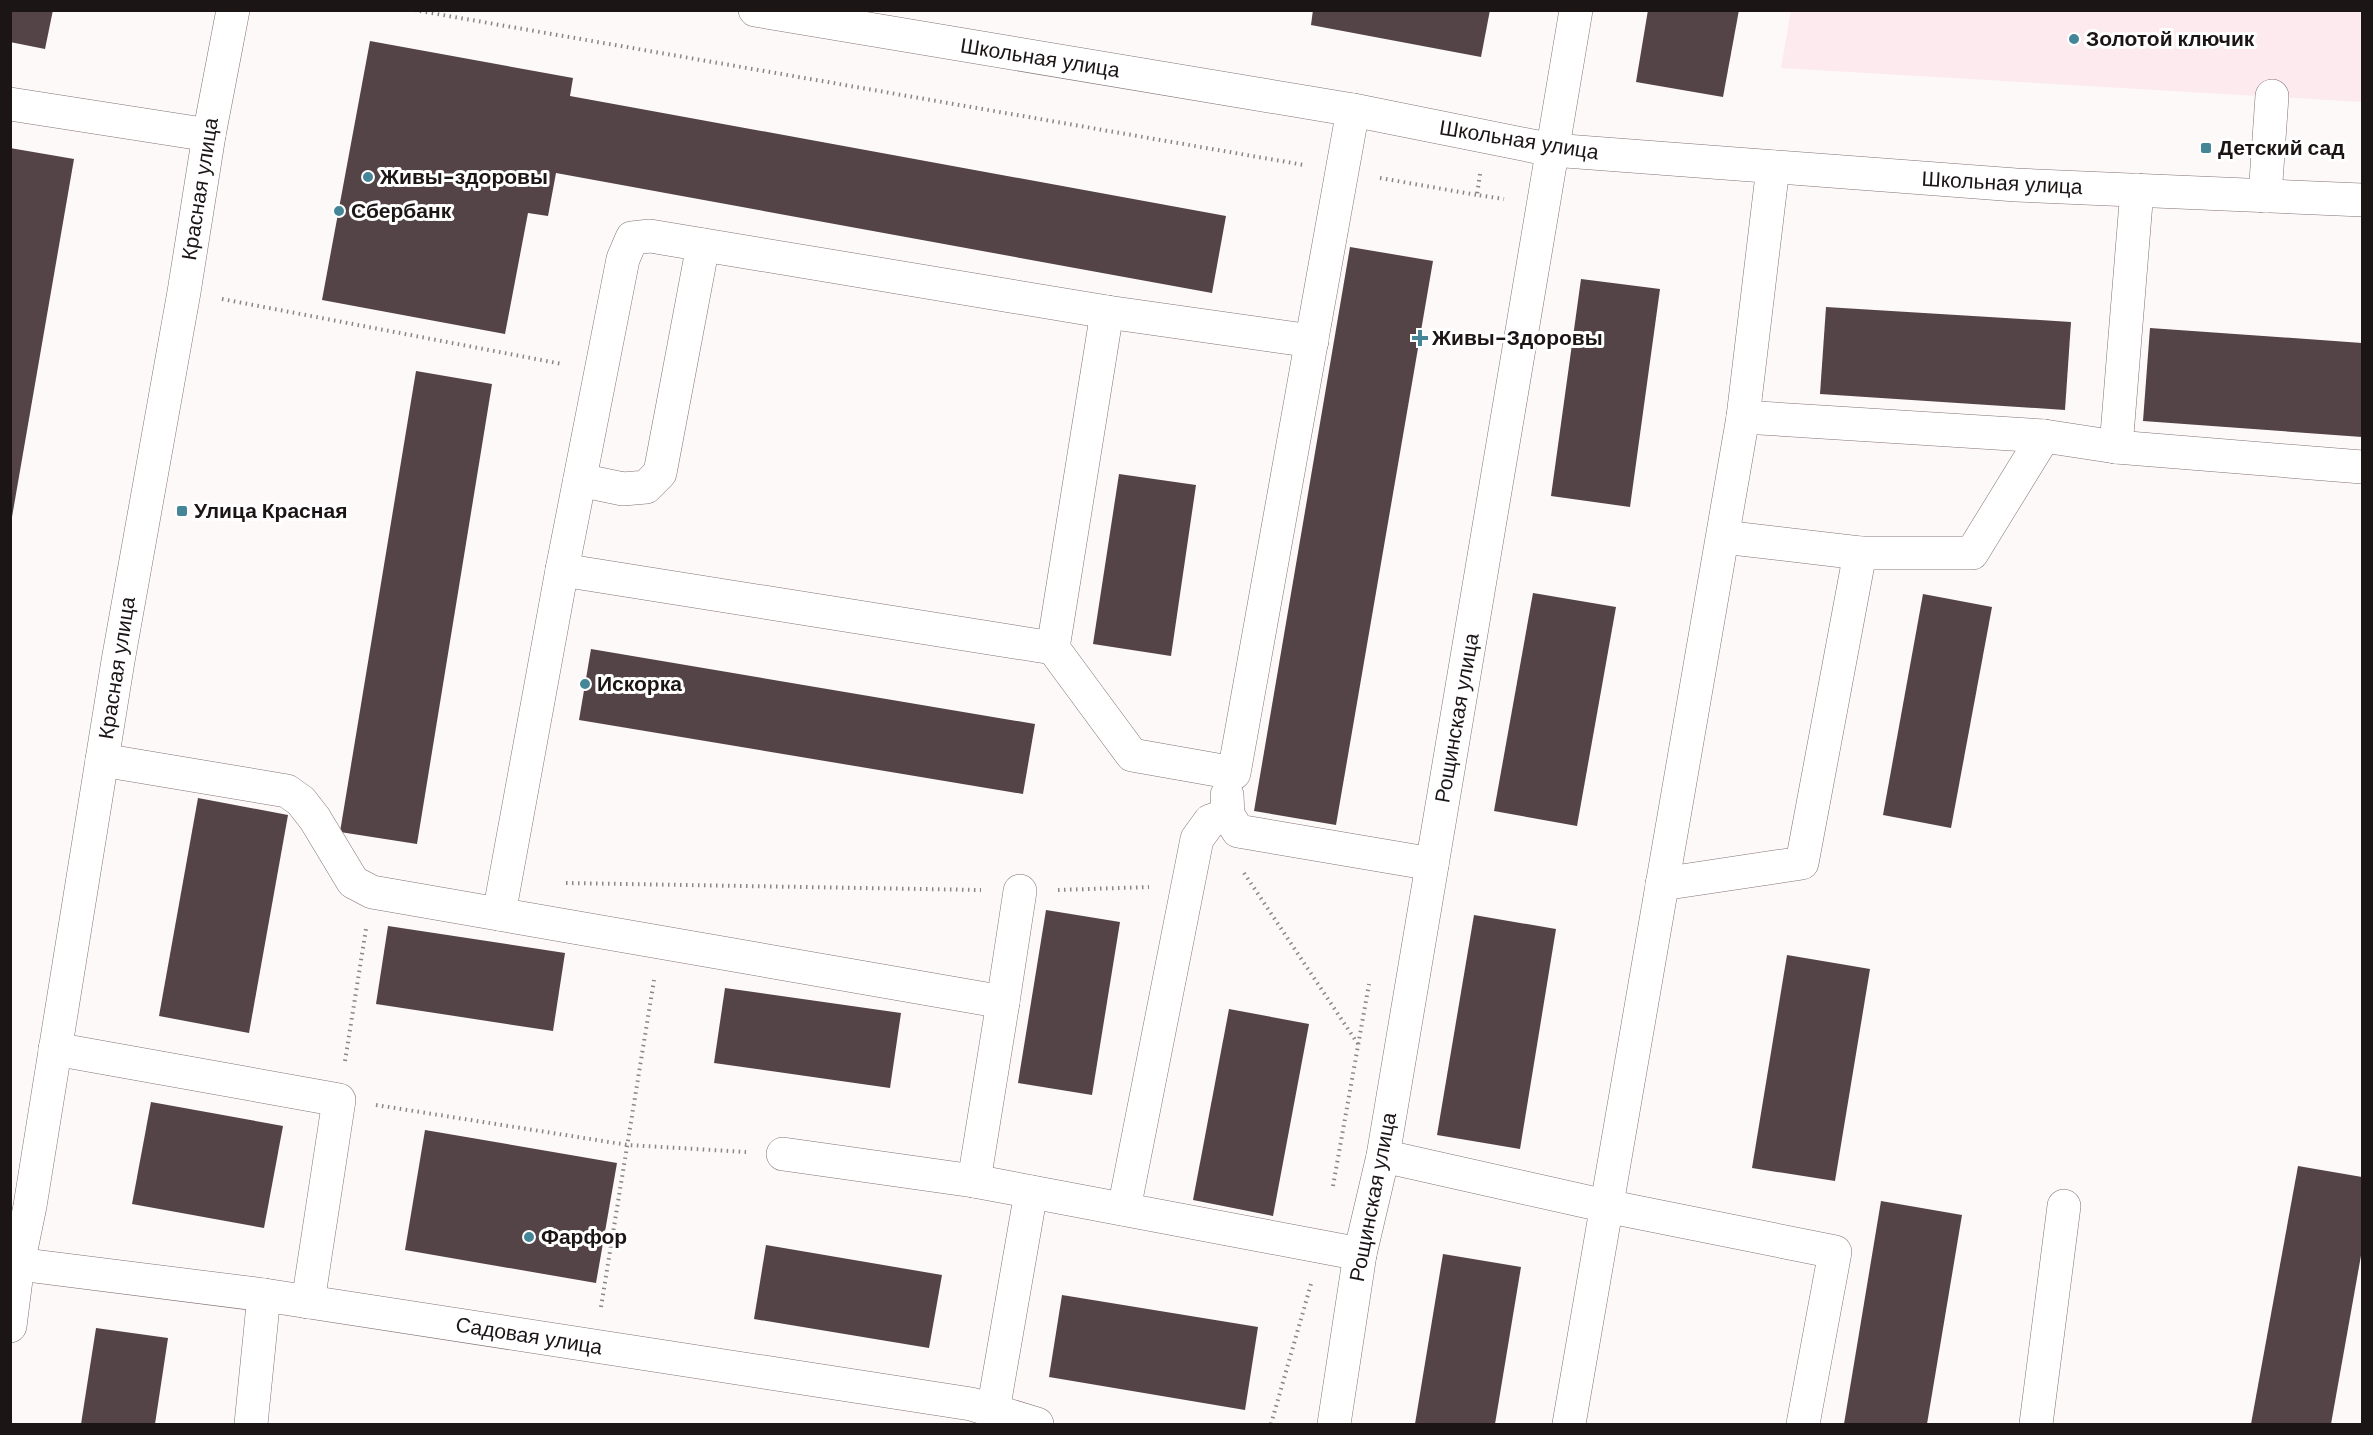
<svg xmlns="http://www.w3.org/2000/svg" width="2373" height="1435" font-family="'DM Sans',sans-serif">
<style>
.built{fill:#fceaee}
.building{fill:#544347}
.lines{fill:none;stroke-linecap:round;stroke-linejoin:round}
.minor-casing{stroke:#847175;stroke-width:34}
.path{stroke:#8b8686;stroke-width:4;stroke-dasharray:1.5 4.5;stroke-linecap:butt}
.minor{stroke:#fff;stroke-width:33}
.poi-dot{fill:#448598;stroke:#fff;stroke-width:2}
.labels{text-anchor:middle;stroke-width:6;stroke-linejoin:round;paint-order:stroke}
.poi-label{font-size:21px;font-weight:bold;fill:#1c1516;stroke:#fff;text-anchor:start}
.street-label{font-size:21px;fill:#1c1516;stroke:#fff}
</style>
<rect width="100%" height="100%" fill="#fdf9f9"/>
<path class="built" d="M1791 11H2362V102L1781 68Z"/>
<g class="building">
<path d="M10 10H53L45 49 10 42Z"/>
<path d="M1313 10H1490L1481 57 1311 25Z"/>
<path d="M1648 10H1739L1723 97 1636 82Z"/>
<path d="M370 41 573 78 570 96 1226 216 1212 293 556 173 548 216 528 213 505 334 322 300Z"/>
<path d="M10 148 74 159 12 517H10Z"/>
<path d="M1350 247 1433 261 1336 825 1254 811Z"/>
<path d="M1581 279 1660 289 1630 507 1551 496Z"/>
<path d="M1826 307 2071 322 2065 410 1820 394Z"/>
<path d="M2150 328 2362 343V437L2143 421Z"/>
<path d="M416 371 492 384 417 844 340 832Z"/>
<path d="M1119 474 1196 485 1171 656 1093 644Z"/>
<path d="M1533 593 1616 607 1577 826 1494 811Z"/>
<path d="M1923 594 1992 607 1951 828 1883 815Z"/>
<path d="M591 649 1035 724 1023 794 579 720Z"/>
<path d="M198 798 288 815 249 1033 159 1016Z"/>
<path d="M1046 910 1120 922 1092 1095 1018 1083Z"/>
<path d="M1474 915 1556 929 1520 1149 1437 1135Z"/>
<path d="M388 926 565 953 553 1031 376 1004Z"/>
<path d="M1787 955 1870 969 1835 1181 1752 1168Z"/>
<path d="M725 988 901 1013 890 1088 714 1063Z"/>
<path d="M1229 1009 1309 1024 1273 1216 1193 1200Z"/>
<path d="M151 1102 283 1126 264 1228 132 1204Z"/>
<path d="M425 1130 617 1163 596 1283 405 1250Z"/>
<path d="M2298 1166 2362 1177V1250L2331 1424H2251Z"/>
<path d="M1881 1201 1962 1215 1927 1424H1844Z"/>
<path d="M766 1245 942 1275 929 1348 754 1319Z"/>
<path d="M1443 1254 1521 1267 1495 1424H1415Z"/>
<path d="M1062 1295 1258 1327 1245 1410 1049 1377Z"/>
<path d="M96 1328 168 1338 155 1424H81Z"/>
</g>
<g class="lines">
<defs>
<g id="minor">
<path d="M755 10 1353 110 1552 150 2016 185 2362 200"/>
<path d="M10 104 209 135"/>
<path d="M2265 196 2272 96"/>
<path d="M1743 417 2044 436 2116 447 2137 190"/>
<path d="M2116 447 2362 467"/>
<path d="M580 480 623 489 646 487 660 473 703 245"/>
<path d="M1723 537 1860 553H1972L2044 436"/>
<path d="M562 570 1053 648 1132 755 1234 773 1353 110"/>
<path d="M1053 648 1107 312"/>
<path d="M102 760 287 791 301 801 315 819 353 882 372 892 1003 1002 974 1181"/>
<path d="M1227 795 1228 815 1238 831 1432 864"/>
<path d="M1662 884 1802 863 1860 553"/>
<path d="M499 914 562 570 623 259 632 238 650 236 1107 312 1312 341"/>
<path d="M1003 1002 1020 891"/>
<path d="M55 1049 339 1100 308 1302"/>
<path d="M783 1154 974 1181 1360 1254"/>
<path d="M1383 1156 1606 1206 1835 1252 1803 1424"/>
<path d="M1124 1209 1197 839 1210 821 1228 815"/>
<path d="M18 1264 264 1295 971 1404 1037 1424"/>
<path d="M10 1326 18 1264 30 1206 118 661 184 292 209 135 233 10"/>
<path d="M993 1411 1031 1192"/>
<path d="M251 1424 264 1295"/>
<path d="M1334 1424 1360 1254 1383 1156 1576 10"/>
<path d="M1569 1424 1743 417 1773 167"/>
<path d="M2036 1424 2064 1206"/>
</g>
</defs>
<use href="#minor" class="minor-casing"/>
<g class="path">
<path d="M414 10 1304 165"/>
<path d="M1480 174 1477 195 1504 199"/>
<path d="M1380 178 1477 195"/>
<path d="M222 299 562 364"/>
<path d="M1244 873 1358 1044"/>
<path d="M566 883 981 890"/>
<path d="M1058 890 1149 887"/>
<path d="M345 1061 366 929"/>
<path d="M376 1105 628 1145 746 1152"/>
<path d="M1333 1186 1369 984"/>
<path d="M601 1307 654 980"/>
<path d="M1271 1424 1311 1284"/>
</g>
<use href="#minor" class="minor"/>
</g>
<g class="poi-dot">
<circle cx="2074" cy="39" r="6"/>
<rect x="2200" y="142" width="12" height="12" rx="3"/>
<circle cx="368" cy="177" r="6"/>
<circle cx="339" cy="211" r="6"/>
<path d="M1417 329h6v6h6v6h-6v6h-6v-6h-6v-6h6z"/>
<rect x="176" y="505" width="12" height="12" rx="3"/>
<circle cx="585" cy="684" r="6"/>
<circle cx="529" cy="1237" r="6"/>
</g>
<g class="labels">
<g class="poi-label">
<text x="2086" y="46">Золотой ключик</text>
<text x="2218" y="155">Детский сад</text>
<text x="380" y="184">Живы-здоровы</text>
<text x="351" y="218">Сбербанк</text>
<text x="1432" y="345">Живы-Здоровы</text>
<text x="194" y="518">Улица Красная</text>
<text x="597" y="691">Искорка</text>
<text x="541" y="1244">Фарфор</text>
</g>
<g class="street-label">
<text transform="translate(1040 58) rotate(9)" y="7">Школьная улица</text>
<text transform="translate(1519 140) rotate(9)" y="7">Школьная улица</text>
<text transform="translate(2002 183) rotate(3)" y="7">Школьная улица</text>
<text transform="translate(200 189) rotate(-81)" y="7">Красная улица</text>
<text transform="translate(117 668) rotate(-81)" y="7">Красная улица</text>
<text transform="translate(1457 718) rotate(-80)" y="7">Рощинская улица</text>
<text transform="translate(1373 1197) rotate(-79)" y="7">Рощинская улица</text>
<text transform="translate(529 1336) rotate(9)" y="7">Садовая улица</text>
</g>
</g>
<rect width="2373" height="1435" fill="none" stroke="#1c1516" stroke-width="24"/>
</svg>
